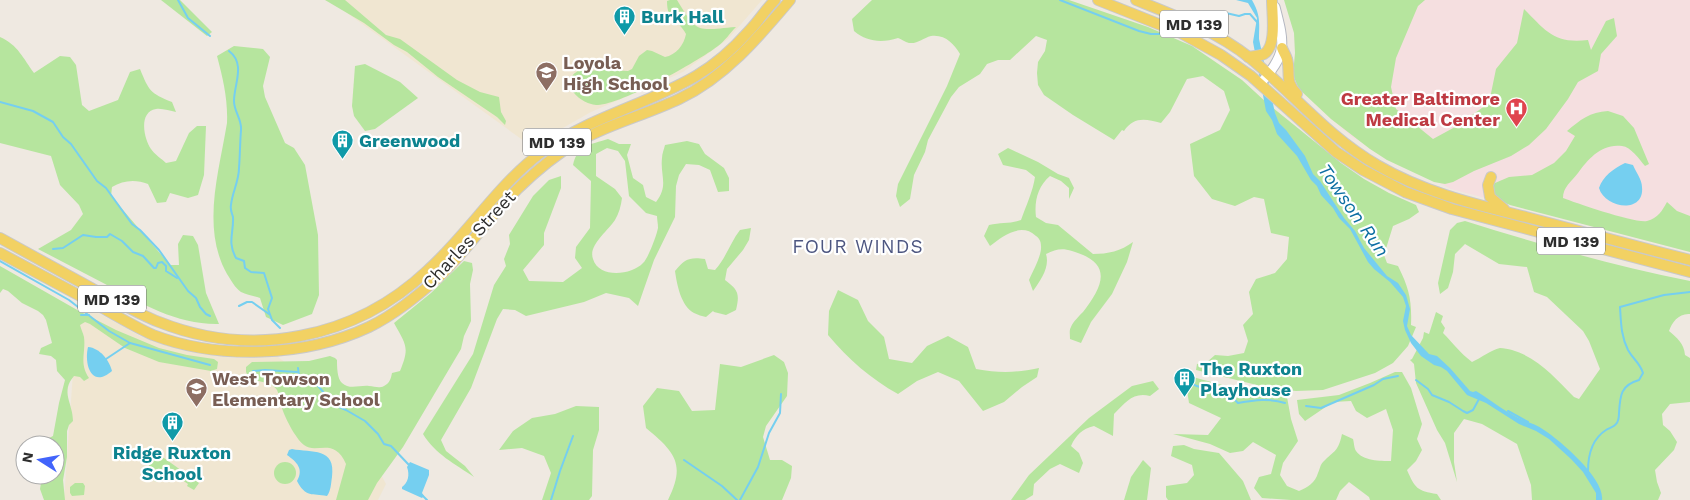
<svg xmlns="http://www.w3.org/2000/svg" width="1690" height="500" font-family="'Work Sans',sans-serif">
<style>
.education{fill:#f0e6d1}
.medical{fill:#f5dfe0}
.green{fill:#b6e59e;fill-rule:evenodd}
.water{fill:#75cff0}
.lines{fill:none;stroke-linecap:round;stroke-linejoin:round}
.stream{stroke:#75cff0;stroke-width:2}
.secondary-casing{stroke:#b4b7c1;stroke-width:11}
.primary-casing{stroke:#c9c9c9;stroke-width:12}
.secondary{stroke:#fff;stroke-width:9}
.primary{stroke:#f2d163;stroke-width:10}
.labels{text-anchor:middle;stroke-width:4.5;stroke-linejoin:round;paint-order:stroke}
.shield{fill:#fff;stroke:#6d6d6d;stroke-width:1}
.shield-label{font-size:16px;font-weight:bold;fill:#2e2e2e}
.culture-label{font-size:18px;font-weight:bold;fill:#0d838f;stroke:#fff;text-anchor:start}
.education-label{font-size:18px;font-weight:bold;fill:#785e54;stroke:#fff;text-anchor:start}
.health-label{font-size:18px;font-weight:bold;fill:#be3a42;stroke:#fff;text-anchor:end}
.street-label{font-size:18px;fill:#2e2e2e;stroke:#fff}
.water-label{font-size:19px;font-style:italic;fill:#0d6fa3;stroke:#fff}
.neighbourhood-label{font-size:19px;letter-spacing:1px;fill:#4d5680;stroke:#fff}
</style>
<rect width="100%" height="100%" fill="#efe9e1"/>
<g class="education">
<path d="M329 0H762L728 39 683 72 591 112 531 146Z"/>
<path d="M78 302 140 336 164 345 186 351 233 358 278 357 303 376 376 465 386 484 378 500H64Z"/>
</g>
<path class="medical" d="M1350 0H1690V252L1451 189 1352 137 1299 89 1295 81 1293 67 1295 53 1294 28Z"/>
<g class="green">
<path d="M161 0H180L212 32 207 36Z"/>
<path d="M325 0H345L386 35 400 39 457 80 480 92 499 97 501 112 506 121 505 125 497 117 438 77 407 52 394 45 364 23Z"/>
<path d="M670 0H677C698 35 697 30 736 27 730 33 725 41 718 46 697 62 622 104 598 105 581 105 557 83 578 71L609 70 628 71 632 69 639 56 647 50 652 51 665 57C676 55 684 45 686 34 678 18 667 23 667 1Z"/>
<path d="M872 0H1069L1148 27 1192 46 1242 80 1267 103 1341 163 1364 179 1389 193 1416 205 1419 212 1409 219 1393 226 1384 255 1387 263 1398 266C1409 288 1412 300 1411 325L1416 327 1408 346 1393 363 1375 373 1323 390 1296 391 1269 388 1196 370 1197 364 1207 362 1215 355 1228 356 1244 353 1248 341 1243 325 1253 314 1249 292 1256 279 1275 273 1287 259 1289 237 1271 233 1264 199 1254 197 1235 206 1212 199 1194 176 1190 144 1220 130 1230 110 1224 91 1203 76 1187 79 1170 112 1161 123C1146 119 1134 116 1124 131L1122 130 1114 140 1073 115 1044 95 1038 85 1037 73 1038 62 1045 51 1047 40 1036 36 1010 60H998L987 64 980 74 959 87 951 97 928 140 925 152 914 175 910 199 900 207 896 196 898 184 947 86 960 54C954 44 945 34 931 36 923 38 918 44 909 43 905 42 901 39 898 38 882 43 867 42 854 31L852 19Z"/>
<path d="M1284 0H1425L1418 6 1396 58 1391 87 1396 109 1433 139 1455 127 1489 103 1496 69 1517 43 1524 9C1546 31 1554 44 1588 40L1591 50 1606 21 1614 18 1617 36 1601 54 1598 71 1578 82 1568 99 1546 129 1529 145 1511 156 1474 171 1453 182 1445 184 1434 182 1387 160 1370 149 1331 119 1299 89 1293 75 1295 53 1294 33Z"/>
<path d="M0 37C18 45 23 58 34 73L60 56 70 57 76 65 82 105 89 111 118 100 130 72 140 69C149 91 150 93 172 102L176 112C170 111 162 108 156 109 138 112 144 139 151 149 154 154 162 159 166 163L176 161 189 133 197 126H206L204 175 198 195 188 198 170 193 166 202 157 203 148 184C136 179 123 180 112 187L111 196 170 265H179L178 244 183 235 193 236 198 245 206 293 219 324C178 325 142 304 107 285 84 273 61 261 38 249L71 230 83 214 79 205 60 185 51 156 0 143Z"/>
<path d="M234 46 263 49 270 57 263 86 265 97 285 143 294 148 305 165 318 235 319 295 312 314 283 325 266 317 260 298C254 296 247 295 241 292 235 288 231 280 227 274 201 228 219 172 227 123 228 99 223 79 217 56Z"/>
<path d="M365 64 400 82 418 98 375 129 365 131 354 116 352 106 355 66Z"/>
<path d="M1608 111 1623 116 1634 128 1649 164 1645 166C1639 159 1631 147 1622 146 1602 143 1588 159 1578 173 1571 182 1563 187 1563 198 1576 203 1637 224 1647 221 1658 218 1662 211 1667 202L1677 211 1690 216V252L1510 205C1499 200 1495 198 1492 186L1495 183 1509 177 1532 175 1554 163 1566 151 1575 136 1567 131C1580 120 1590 112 1608 111Z"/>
<path d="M608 139 619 144H631L627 155 633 178 643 185 646 197 656 202C669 185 660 176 662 158 662 154 664 149 665 145L687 141 699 144 705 154 724 168 729 178V191L718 192 710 170 699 165 686 164 679 175 676 186 675 217 654 260 638 306 629 298 606 293 584 302 526 316 515 310 503 309 497 319 471 388 441 440 446 451 465 466 474 477C455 464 435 454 423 434L473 354 494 285 506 266 504 259 510 244 509 235 533 196 549 180 561 176V188L544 233V245L523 270 529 281 563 282 582 268 575 258 576 247 590 228 591 181 573 165C578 144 590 145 608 139ZM607 148 618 151 625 161 629 196 646 213 657 216C657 219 658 224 658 228 657 234 648 259 643 263 632 275 599 279 593 259 588 245 608 231 615 220 619 213 621 206 622 198L615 189 596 176V154Z"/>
<path d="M1008 148 1038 162 1058 174 1069 178 1074 188 1069 199V188L1061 181 1050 176C1038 186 1034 201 1036 217L1046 223 1058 225 1093 254C1108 254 1121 251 1133 242L1127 262 1112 294 1091 322 1081 343 1070 339C1070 335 1069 330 1071 327 1073 322 1079 316 1083 312 1103 286 1114 263 1072 251 1062 248 1056 249 1046 254 1050 267 1041 280 1033 291L1029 280C1033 271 1042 255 1041 246 1041 241 1039 238 1036 236 1021 222 1003 236 990 246L984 236 989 225C1001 222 1010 224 1021 220 1026 206 1033 191 1035 177L1026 170 1003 165 998 154Z"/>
<path d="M1465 221C1539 244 1613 266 1690 281V314C1679 313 1672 322 1669 331 1677 338 1684 343 1685 355L1690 358V402L1670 404 1662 414 1663 425 1670 431 1677 442 1674 450 1655 470 1657 482 1661 493 1658 500H1532L1531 485 1517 444 1482 424 1464 419 1454 433V462L1457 482 1445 443 1437 430 1416 383 1414 364 1410 360 1412 359 1423 338 1424 332 1429 334 1436 312 1443 316 1441 322 1445 328 1443 333C1454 344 1460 353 1472 362 1481 358 1491 350 1500 348 1504 348 1508 349 1512 350 1539 358 1555 378 1574 397L1579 399 1600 369 1589 341 1583 331 1547 297 1534 292 1527 267 1499 264 1465 244 1455 254 1453 272 1448 288 1440 294 1438 283 1450 230 1457 223Z"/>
<path d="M751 228 749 240 743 250 727 269 725 280C738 290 740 293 736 310L726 315 714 312 713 311 706 317C702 316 698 315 694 313 681 306 677 285 675 271 685 259 689 257 705 259L708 269 715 270C726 258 730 243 740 230Z"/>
<path d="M464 261 472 263 473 270 470 284 471 321 464 336 461 349 403 447 377 483 368 500H336L346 464C334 436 316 455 304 445 295 438 284 416 281 405 280 401 279 394 277 390 272 382 257 382 249 378L246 372V367L252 362 309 361 330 356 335 358 337 360C337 366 337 379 342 383 349 390 360 385 369 386 375 386 378 389 384 386 390 383 391 378 392 373L400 371C410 347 406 345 394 323L431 293Z"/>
<path d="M0 266 79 311 116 330 159 348 187 355 214 359 218 362 217 369 211 371 159 362 125 348 90 324 85 322 80 325C81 329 83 333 84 337 86 353 79 363 89 378L84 381 80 377 74 376C60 392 73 403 73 421L69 425 67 431V457L63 480 65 500H44L40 489 41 483 36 480V475H55V445H40L43 441 53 436 59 403 65 380 57 371 56 360 51 356 39 354 41 348 52 343 46 320 43 315 38 311 22 303 8 291 3 289 0 293Z"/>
<path d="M838 290 858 300 868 321 884 337 889 359 912 363 927 346 948 336 968 347 976 369C999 373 1015 373 1039 368L1037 377 1022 387 1004 402 983 411 959 381 938 372 917 381 898 394C871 379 848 359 828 335L829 311Z"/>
<path d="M774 355 784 362 788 373 787 396 766 426 763 437 770 460H782L792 466 791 478 782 500H668C686 464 675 452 646 428L643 406 657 388 679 391 692 411 715 410 720 364 741 367Z"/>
<path d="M1395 372H1402L1411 388 1422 424 1417 439 1422 450 1416 461 1407 470C1415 488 1417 491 1437 494L1441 500H1370L1369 497 1349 482 1340 491 1336 500H1291L1262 498 1254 488 1259 477 1271 474 1276 455 1253 442 1243 451 1230 453 1210 444 1173 434 1208 435 1221 418 1189 403 1185 378 1189 376 1241 390 1287 397 1291 419 1298 441 1283 463 1280 475 1287 486 1299 491C1308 487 1315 483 1318 473 1320 469 1320 465 1323 462 1335 450 1338 452 1342 434L1353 439C1354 442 1354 448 1356 451 1363 461 1380 461 1391 461L1393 430 1386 409 1367 418 1356 411 1351 401 1333 402 1305 421 1299 414 1297 400 1339 395 1370 383Z"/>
<path d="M1153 381 1159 389 1150 396C1133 392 1126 402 1114 414L1113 436 1094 426C1082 429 1076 435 1071 446L1079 453 1083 463 1079 473 1060 464 1050 469 1034 484 1033 495 1025 500H1011L1029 475 1089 418 1132 386Z"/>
<path d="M576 406 599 407V430L593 450 592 496 589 500H542L551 473 544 456 522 448 499 450 513 431 532 418 555 414Z"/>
<path d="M1184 445 1194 449 1219 453 1243 481 1251 500H1168L1166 497V486L1187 483 1194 475 1192 465 1171 456 1173 446Z"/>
<path d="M157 453 199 483 194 490 187 486 188 484 172 473 166 481 160 477 156 482 147 476 149 472 146 470Z"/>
<path d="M1143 460 1151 468 1147 500H1124L1131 477Z"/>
<circle cx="285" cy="473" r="11"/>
<path d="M75 483H83L85 486 84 495 72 496 70 493V487Z"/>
</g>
<g class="water">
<path d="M1236 0H1252C1261 16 1259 22 1259 39L1275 113 1279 123 1286 130 1305 156 1313 174 1320 181 1344 218 1355 231 1364 248 1387 276 1398 283 1406 295 1410 309 1407 326 1411 335 1429 354 1437 356 1450 368 1470 391 1473 392 1476 391C1492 401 1507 413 1523 420 1530 423 1538 425 1544 430 1561 441 1605 479 1602 500H1596V493L1583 472 1571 459 1549 439 1536 431 1519 424 1486 403 1467 395 1447 371 1441 367 1434 365 1421 356 1411 343 1405 330 1403 321 1406 306 1403 297 1390 282 1374 269 1368 262 1350 229 1339 218 1333 208 1321 195 1317 186 1311 180 1297 156 1277 134 1272 120 1266 111 1253 42 1257 18 1248 3Z"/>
<path d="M1625 163 1633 165C1636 172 1642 180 1642 187 1645 214 1605 209 1599 188 1603 176 1613 169 1625 163Z"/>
<path d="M88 347C100 348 109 360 112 371 91 389 84 364 88 347Z"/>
<path d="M292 449C312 453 336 447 332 477 331 483 331 491 327 496 312 493 306 498 297 481 304 469 297 462 287 455L289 450Z"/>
<path d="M410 462 429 470V475L422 493 424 496 422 498 402 489V487C408 483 410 475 407 467Z"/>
</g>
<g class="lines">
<g class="stream">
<path d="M178 0 188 18 210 36"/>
<path d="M1060 0 1139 31 1151 34H1160"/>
<path d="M1202 16 1226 13 1239 16 1245 14H1250L1257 22"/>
<path d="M229 51C246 64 234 84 234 101 234 112 242 119 241 130 240 143 240 155 239 168 239 181 232 193 231 205 230 210 232 213 233 217 234 232 227 242 236 258L244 261 245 268 251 272 264 273 272 298 268 309 272 320 280 328"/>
<path d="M0 102 33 111 53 122 63 137 71 144 97 181 106 188 132 224 140 230 159 250 188 291 196 298 200 307 206 314 210 316"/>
<path d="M53 249 63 248 83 235 96 237H107L110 234 122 241 133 252 143 256 154 268H156L158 263 162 262 166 266V271L177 278"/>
<path d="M0 261 69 300 109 331 130 343 210 365"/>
<path d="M239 306 247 302H252L269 314"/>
<path d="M81 315H89"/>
<path d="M106 359 130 343"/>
<path d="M298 368 299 376 314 381 324 393 326 400 330 403 346 410 365 421 378 434 384 444 391 446 409 465"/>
<path d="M253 371 265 370 297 372"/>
<path d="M1181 379C1188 382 1195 386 1203 388 1220 392 1225 389 1238 403 1255 400 1269 398 1285 403"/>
<path d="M1416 380 1428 389 1432 395 1449 402 1463 411 1467 413 1473 410 1479 399"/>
<path d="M1306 406 1321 408 1374 385 1383 379 1398 376"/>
<path d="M1508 411 1528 422"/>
<path d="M684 460 722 486 737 500"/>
<path d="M1588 471C1588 455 1592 439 1606 430 1609 428 1614 427 1616 424 1619 421 1619 416 1619 413 1620 395 1621 385 1639 380L1643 373C1640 363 1633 359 1628 350 1621 336 1621 323 1620 307L1664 295 1690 292"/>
<path d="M422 495 427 500"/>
<path d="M551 500 560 471 573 436"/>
<path d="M740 500 758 467 769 433 780 413 781 394"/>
</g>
<defs>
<path id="secondary" d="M1260 84C1287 54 1285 45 1275 7"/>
<g id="primary">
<path d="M1098 0 1181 33 1221 55 1251 76 1336 152 1363 170 1405 192 1452 209 1690 272"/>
<path d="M1136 0C1176 16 1216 31 1250 58 1293 93 1328 137 1377 165 1423 192 1474 204 1526 217 1580 231 1635 246 1690 260"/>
<path d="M1282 48C1283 51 1286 55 1287 59 1291 73 1284 81 1297 94"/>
<path d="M1248 57C1253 56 1259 56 1264 54 1277 46 1272 14 1272 0"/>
<path d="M1491 177 1488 185 1490 197 1504 209"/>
<path d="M0 238C31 255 62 272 93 289 115 300 136 313 159 322 252 359 355 339 428 270 469 233 498 184 543 151 590 117 646 105 696 76 716 64 733 49 748 32 758 22 765 10 775 0"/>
<path d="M0 253C33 271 66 288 99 306 117 316 135 327 153 335 219 360 305 357 369 327 394 315 417 296 438 278 458 259 476 236 494 214 514 191 537 169 563 151 597 127 641 117 679 99 724 78 758 38 790 0"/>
</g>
</defs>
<use href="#secondary" class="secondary-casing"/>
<use href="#primary" class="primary-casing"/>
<use href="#secondary" class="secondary"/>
<use href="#primary" class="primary"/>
</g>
<defs>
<symbol id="building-pin" viewBox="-11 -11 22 30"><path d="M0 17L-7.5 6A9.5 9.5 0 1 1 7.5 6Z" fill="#0f9aa8" stroke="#fff"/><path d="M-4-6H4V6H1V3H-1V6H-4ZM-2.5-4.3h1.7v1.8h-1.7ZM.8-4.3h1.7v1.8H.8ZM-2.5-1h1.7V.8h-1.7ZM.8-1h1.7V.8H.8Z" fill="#fff"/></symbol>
<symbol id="school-pin" viewBox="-11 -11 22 30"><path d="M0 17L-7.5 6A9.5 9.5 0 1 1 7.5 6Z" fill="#8d6e63" stroke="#fff"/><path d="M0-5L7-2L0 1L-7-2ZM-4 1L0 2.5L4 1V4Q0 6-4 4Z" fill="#fff"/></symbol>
<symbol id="hospital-pin" viewBox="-11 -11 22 30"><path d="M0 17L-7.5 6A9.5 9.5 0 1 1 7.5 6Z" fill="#e0444e" stroke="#fff"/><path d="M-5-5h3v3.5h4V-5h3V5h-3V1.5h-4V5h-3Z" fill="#fff"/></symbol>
</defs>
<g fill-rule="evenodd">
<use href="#building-pin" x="612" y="4" width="25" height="34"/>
<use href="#school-pin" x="534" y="60" width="25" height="34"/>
<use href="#hospital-pin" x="1504" y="96" width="25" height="34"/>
<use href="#building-pin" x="330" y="128" width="25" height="34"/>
<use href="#building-pin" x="1172" y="366" width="25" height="34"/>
<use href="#school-pin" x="184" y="376" width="25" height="34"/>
<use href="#building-pin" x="160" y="410" width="25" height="34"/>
</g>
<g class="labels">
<g class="shield">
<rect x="1160" y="10.5" width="68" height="27" rx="4"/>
<rect x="523" y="128.5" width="68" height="27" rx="4"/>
<rect x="1537" y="227.5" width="68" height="27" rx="4"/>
<rect x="78" y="285.5" width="68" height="27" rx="4"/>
</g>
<g class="shield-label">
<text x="1194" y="30">MD 139</text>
<text x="557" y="148">MD 139</text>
<text x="1571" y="247">MD 139</text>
<text x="112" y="305">MD 139</text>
</g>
<g class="culture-label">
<text x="641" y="23">Burk Hall</text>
<text x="359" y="147">Greenwood</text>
<text x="1200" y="375">The Ruxton<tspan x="1200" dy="21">Playhouse</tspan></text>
<text x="172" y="459" text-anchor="middle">Ridge Ruxton<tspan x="172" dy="21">School</tspan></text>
</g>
<g class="education-label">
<text x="563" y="69">Loyola<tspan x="563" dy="21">High School</tspan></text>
<text x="212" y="385">West Towson<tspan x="212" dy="21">Elementary School</tspan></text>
</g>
<g class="health-label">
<text x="1500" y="105">Greater Baltimore<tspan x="1500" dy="21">Medical Center</tspan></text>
</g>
<g class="street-label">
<text transform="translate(469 240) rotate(-47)" y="6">Charles Street</text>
</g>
<g class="water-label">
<text transform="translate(1354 210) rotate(55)" y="7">Towson Run</text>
</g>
<g class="neighbourhood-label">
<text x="858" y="253">FOUR WINDS</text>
</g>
</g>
<g transform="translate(40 460) rotate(281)"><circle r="24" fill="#ffffff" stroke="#ababab"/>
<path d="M0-4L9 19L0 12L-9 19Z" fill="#4264fb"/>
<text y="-8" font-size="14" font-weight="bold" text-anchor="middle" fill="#2e2e2e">N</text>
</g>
</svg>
